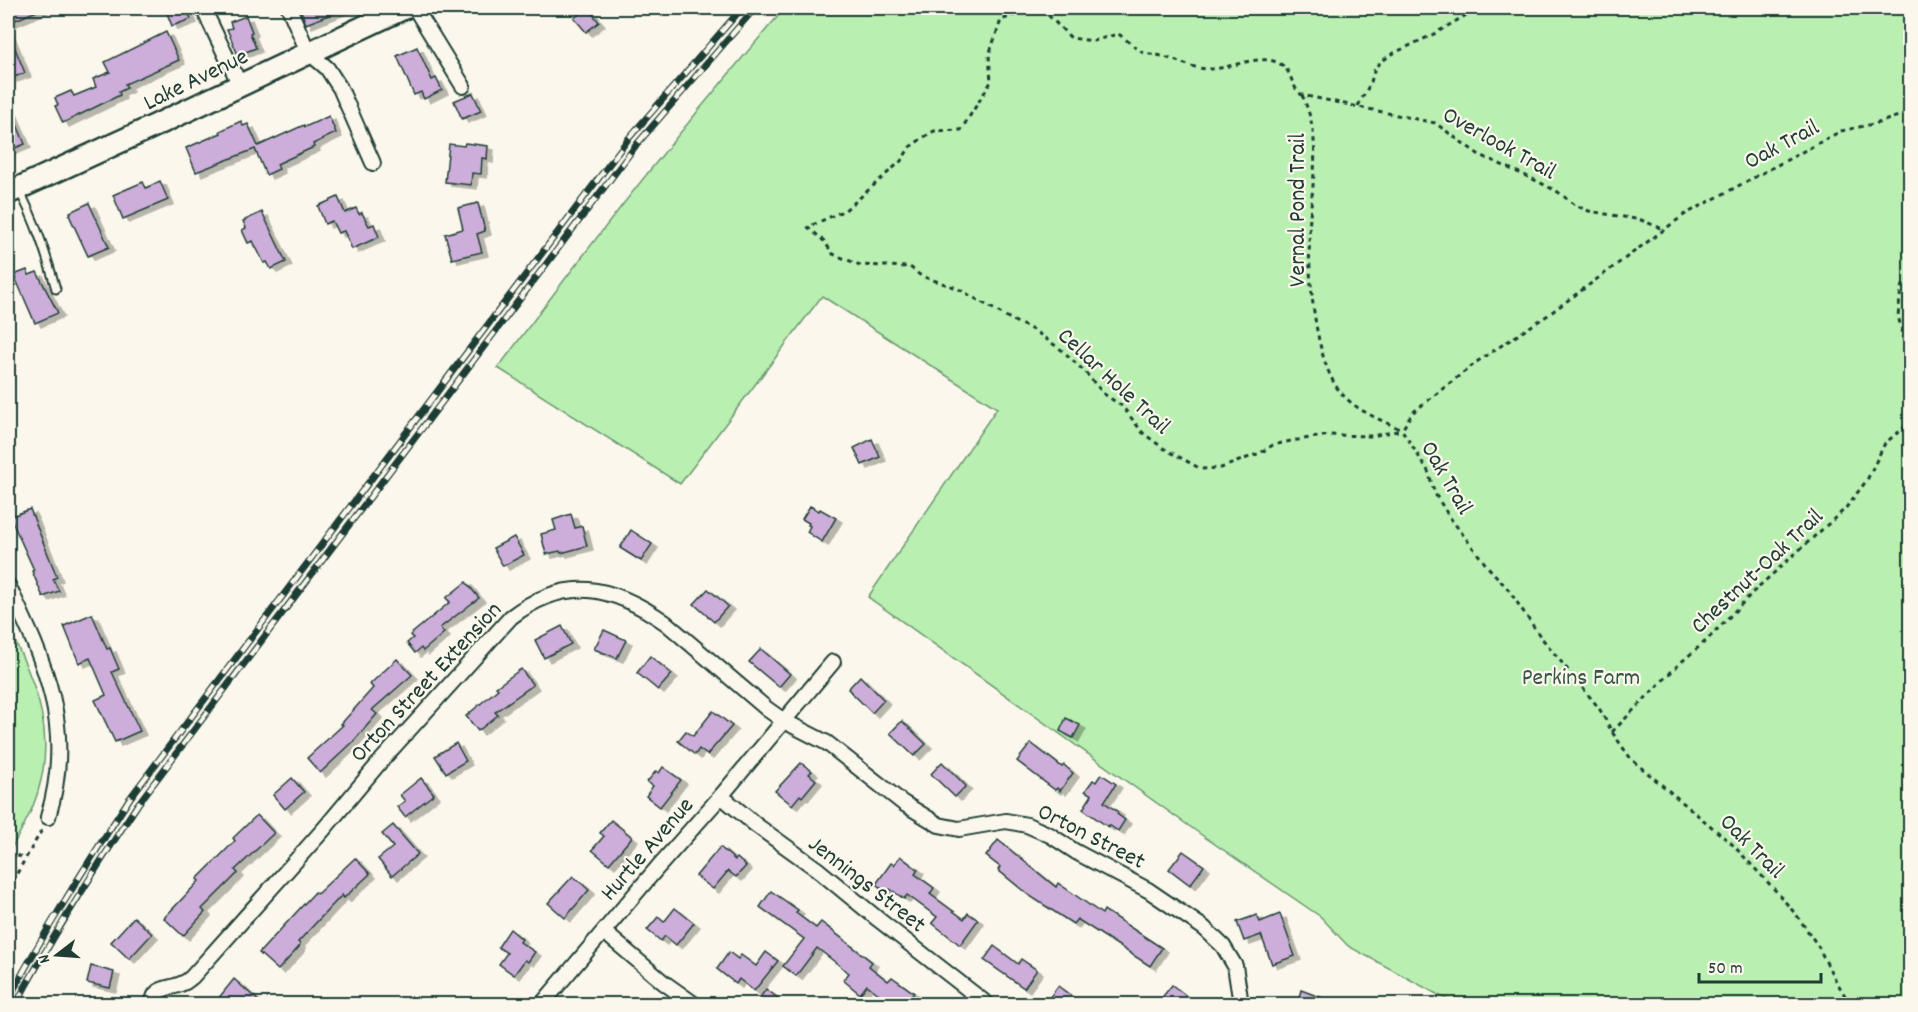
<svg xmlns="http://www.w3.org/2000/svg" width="1918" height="1012" font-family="Dekko,sans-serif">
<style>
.green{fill:#b9efb1;stroke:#6c9672;stroke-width:1.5}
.building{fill:#cdaeda;stroke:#1f3d34;stroke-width:1.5;filter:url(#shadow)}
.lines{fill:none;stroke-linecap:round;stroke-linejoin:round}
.lane-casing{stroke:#1f3d34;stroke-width:11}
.street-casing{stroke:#1f3d34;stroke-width:18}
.primary-casing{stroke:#1f3d34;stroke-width:26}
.path{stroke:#1f3d34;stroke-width:3;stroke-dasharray:4.5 4.5;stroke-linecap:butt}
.lane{stroke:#fbf7ec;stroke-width:7}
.street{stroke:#fbf7ec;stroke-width:14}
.primary{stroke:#fbf7ec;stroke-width:21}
.rail-casing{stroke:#1f3d34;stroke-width:7}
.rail{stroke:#fbf7ec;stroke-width:4.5;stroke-dasharray:14;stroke-linecap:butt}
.labels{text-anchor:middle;stroke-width:4.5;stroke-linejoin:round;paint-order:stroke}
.street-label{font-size:24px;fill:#1f3d34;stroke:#fbf7ec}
.park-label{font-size:24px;fill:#365847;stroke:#fbf7ec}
</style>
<defs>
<filter id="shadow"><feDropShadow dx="6" dy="4" stdDeviation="0" flood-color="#0004"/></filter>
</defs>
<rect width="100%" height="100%" fill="#fbf7ec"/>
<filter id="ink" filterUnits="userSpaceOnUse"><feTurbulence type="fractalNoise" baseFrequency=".0167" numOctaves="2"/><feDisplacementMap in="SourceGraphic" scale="12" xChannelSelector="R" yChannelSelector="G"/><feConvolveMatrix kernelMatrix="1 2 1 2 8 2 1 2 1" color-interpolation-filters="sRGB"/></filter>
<g filter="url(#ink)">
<g class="green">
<path d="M785 8H1910V1004H1455L1348 946 1321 917 1203 836 868 597 997 408 822 296 680 484 498 368C590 244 684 124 785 8Z"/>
<path d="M8 626C37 687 60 738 33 806 26 823 16 839 8 855Z"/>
</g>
<g class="building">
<path d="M8 8H44L8 23Z"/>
<path d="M165 8H186L191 19 172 26Z"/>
<path d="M300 8H346L306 24Z"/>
<path d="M588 8 599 22 586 32 574 18Z"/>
<path d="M246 16 252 32 250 33 256 48 238 55 227 29 232 28 230 22Z"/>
<path d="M8 31 25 73 11 78 8 69Z"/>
<path d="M166 32 179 60 125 84 127 88 119 92 120 95 63 123 55 106 58 105 55 98 71 91 74 96 96 87 93 79 110 72 105 62Z"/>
<path d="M417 47 432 80 436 78 442 90 424 99 421 92 414 95 397 56Z"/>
<path d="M473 93 481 111 462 119 454 101Z"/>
<path d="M8 103 25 144 8 151Z"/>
<path d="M329 116 336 133 313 144 314 147 277 164 279 169 266 175 255 149 196 172 186 148 221 133 220 131 241 121 243 126 248 124 258 146 304 125 305 127Z"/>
<path d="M465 143 488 146 487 159 482 158 481 174 472 173 471 185 445 182 449 144 464 146Z"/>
<path d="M160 181 168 200 123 219 113 195 143 182 146 188Z"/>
<path d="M338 197 345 213 356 208 359 214 362 213 369 226 374 224 379 237 352 249 344 231 338 233 332 221 325 224 318 206Z"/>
<path d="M89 203 109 247 88 256 69 215 71 214 70 212Z"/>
<path d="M478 203 485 231 477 234 482 252 452 259 445 234 463 229 458 208Z"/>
<path d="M262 212 286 262 271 269 267 262 264 263 253 241 248 243 242 230 246 228 243 221Z"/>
<path d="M27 270 29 275 37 272 58 313 35 323 14 275Z"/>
<path d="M872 439 880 457 862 465 854 448Z"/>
<path d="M810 506 819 511 820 509 836 518 822 542 807 532 810 526 808 525 809 523 802 519Z"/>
<path d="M30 509 57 577 53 579 59 591 43 597 32 571 34 570 10 517Z"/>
<path d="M571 514 575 528 582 526 587 546 561 553 560 551 546 554 541 534 556 530 553 520Z"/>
<path d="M631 530 652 544 641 561 620 548Z"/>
<path d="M514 537 524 555 503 566 493 548Z"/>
<path d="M466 582 479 598 440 628 444 633 423 651 421 648 415 653 407 643 413 638 410 635 450 602 446 598Z"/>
<path d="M708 589 728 606 714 622 694 604Z"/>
<path d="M92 614 107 649 110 648 119 669 112 672 140 731 115 742 95 700 106 695 90 658 79 663 64 626Z"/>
<path d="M562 626 571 644 544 658 535 640Z"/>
<path d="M604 630 626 640 617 658 594 649Z"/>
<path d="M761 649 790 674 779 687 749 662Z"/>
<path d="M650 656 672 674 658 690 637 673Z"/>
<path d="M397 659 412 675 372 710 377 714 353 742 320 773 307 758 343 725 341 724 373 688 370 684Z"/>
<path d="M521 669 533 685 495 712 498 715 478 731 466 716 498 689 496 687Z"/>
<path d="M860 676 884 700 872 713 848 689Z"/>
<path d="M713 711 732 726 707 755 699 749 695 755 678 741 686 731 693 736Z"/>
<path d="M1066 718 1080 725 1073 738 1060 731Z"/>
<path d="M902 721 926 744 914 756 890 733Z"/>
<path d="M456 743 466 761 446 773 435 756Z"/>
<path d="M1031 743 1062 767 1064 765 1073 773 1060 791 1057 788 1055 790 1017 761Z"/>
<path d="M942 762 966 786 955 797 931 774Z"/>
<path d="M801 763 812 771 809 774 816 780 802 797 800 795 792 805 775 791Z"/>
<path d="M663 767 681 780 660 807 646 796 653 786 647 782 656 771 659 773Z"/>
<path d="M1101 774 1116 784 1104 802 1118 812 1117 814 1125 820 1118 831 1109 825 1108 827 1083 809 1092 795 1085 791 1093 780 1096 782Z"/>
<path d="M292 778 304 792 285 809 273 795Z"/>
<path d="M421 778 434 794 405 817 397 807 405 801 400 795Z"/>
<path d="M257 815 274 833 235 870 238 873 202 909 205 912 183 936 164 918 199 881 197 879 235 841 233 838Z"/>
<path d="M611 820 632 837 609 864 592 850 604 836 600 833Z"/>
<path d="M393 825 418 854 392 876 378 859 393 847 382 834Z"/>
<path d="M998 840 1056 887 1058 883 1102 914 1104 910 1162 948 1150 966 1077 919 1073 924 1027 894 998 870 1000 867 986 856Z"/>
<path d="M720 847 735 860 737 858 746 866 736 877 728 871 713 889 696 876Z"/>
<path d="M1183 851 1204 866 1190 885 1169 869Z"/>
<path d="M900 856 918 870 915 874 934 888 930 894 964 919 968 913 978 920 960 945 932 923 937 917 907 895 904 899 890 889 887 893 876 884 891 863 894 865Z"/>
<path d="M355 858 370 874 344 898 342 895 298 942 300 944 299 947 278 970 259 953 315 892 317 894Z"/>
<path d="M573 876 589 890 565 918 548 903Z"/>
<path d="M771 891 798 910 796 913 816 928 821 922 872 962 869 966 888 981 892 977 914 993 905 1005H893L867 985 860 994 843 980 849 973 817 948 796 976 783 966 804 939 760 907Z"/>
<path d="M675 908 694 923 676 945 665 936 661 941 647 930 658 917 664 922Z"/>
<path d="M1280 914 1295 956 1272 964 1261 935 1244 941 1237 922 1257 915 1260 922Z"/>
<path d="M134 917 152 934 129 959 111 942Z"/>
<path d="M510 929 522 939 520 942 535 952 528 962 525 960 514 975 499 964 507 953 498 947Z"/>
<path d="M994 946 1018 964 1021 959 1037 970 1024 988 984 960Z"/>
<path d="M729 952 738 959 741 955 756 966 766 952 778 961 754 991 739 979 736 984 717 969Z"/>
<path d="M91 966 114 972 110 988 87 983Z"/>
<path d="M234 979 263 1005H213Z"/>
<path d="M1172 985 1198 1005H1156Z"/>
<path d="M1058 986 1083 1005H1044Z"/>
<path d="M766 989 787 1005H755Z"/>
<path d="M1301 990 1336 1003 1335 1005H1297Z"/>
</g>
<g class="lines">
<defs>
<path id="lane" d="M19 190C36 222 46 254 56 289"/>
<g id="street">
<path d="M203 8 240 85"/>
<path d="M289 8 308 52 327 68 340 88 373 163"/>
<path d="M415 8 463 86"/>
<path d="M8 585C46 665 75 728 48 817"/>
<path d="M721 796 756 825 817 869 879 920 987 1004"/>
<path d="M604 932 663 982 694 1004"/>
<path d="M153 1004C153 985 171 990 183 983 187 982 189 979 192 977L324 829 380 762 511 617C566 575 612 585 666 623L767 709 784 721 827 743 903 803 939 825 959 829 1006 821 1027 825 1050 835 1076 852 1148 890 1204 928 1223 946 1235 966 1241 1004"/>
<path d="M542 1004 658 867 721 796 833 662"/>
</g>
<path id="primary" d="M8 193 152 127 404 8"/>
</defs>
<use href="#lane" class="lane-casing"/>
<use href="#street" class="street-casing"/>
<use href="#primary" class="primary-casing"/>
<g class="path">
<path d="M1032 8 1047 14 1071 38 1093 41 1118 34C1126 38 1137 51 1144 53 1148 54 1153 54 1157 55 1176 59 1191 69 1210 69 1233 69 1261 51 1282 65 1293 73 1290 86 1302 95L1435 123 1478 154 1537 181 1558 192 1575 205 1589 211 1641 220 1663 229"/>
<path d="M1033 8 1001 20 989 55 991 82 961 130 934 131 924 137 910 147 901 161 855 202 845 210 808 227 824 241 833 254 860 265 910 267 921 276 957 288 1014 321 1035 331 1063 351 1085 372 1104 394 1122 406 1143 433 1163 448 1201 469 1221 468 1260 453 1273 445 1291 441 1330 435 1372 436 1402 430"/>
<path d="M1302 95C1321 136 1314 172 1310 216 1307 259 1312 362 1342 394 1357 411 1379 419 1400 429"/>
<path d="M1358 106 1371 82 1375 67 1390 55 1434 34 1478 8"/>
<path d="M1910 278 1901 288 1898 316 1910 360"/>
<path d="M1612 732 1679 664 1707 640 1757 588 1845 509 1867 480 1885 443 1910 423"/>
<path d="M8 853 25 858"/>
<path d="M8 889 43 828"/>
<path d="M1850 1004 1832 974 1818 946 1798 917 1775 890 1732 844 1631 759 1612 732 1599 708 1540 636 1508 589 1487 566 1451 519 1435 494 1428 471 1402 430 1412 413 1478 361 1548 315 1684 215 1841 131 1878 123 1910 112"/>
</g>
<use href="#lane" class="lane"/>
<use href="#street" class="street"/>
<use href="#primary" class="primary"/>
<defs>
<g id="rail">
<path d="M8 1000C45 930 87 864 130 798L629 138 742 8"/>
<path d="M16 1004C53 935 95 869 138 804L637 144 755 8"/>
</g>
</defs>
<use href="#rail" class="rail-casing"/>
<use href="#rail" class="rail"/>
</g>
</g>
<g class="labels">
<g class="street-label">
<text transform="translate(195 78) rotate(-26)" y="8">Lake Avenue</text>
<text transform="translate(1500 142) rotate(29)" y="8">Overlook Trail</text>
<text transform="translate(1781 143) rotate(-28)" y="8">Oak Trail</text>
<text transform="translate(1296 210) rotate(-90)" y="8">Vernal Pond Trail</text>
<text transform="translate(1115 380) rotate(43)" y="8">Cellar Hole Trail</text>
<text transform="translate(1448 477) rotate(60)" y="8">Oak Trail</text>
<text transform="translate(1756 570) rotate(-43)" y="8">Chestnut-Oak Trail</text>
<text transform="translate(425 681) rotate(-47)" y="8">Orton Street Extension</text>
<text transform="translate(1092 835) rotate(27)" y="8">Orton Street</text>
<text transform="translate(1753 845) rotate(45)" y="8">Oak Trail</text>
<text transform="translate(646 848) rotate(-49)" y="8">Hurtle Avenue</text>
<text transform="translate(868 883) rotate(38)" y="8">Jennings Street</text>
</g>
<g class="park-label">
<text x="1581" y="684">Perkins Farm</text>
</g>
</g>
<rect width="1918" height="1012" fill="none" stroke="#fbf7ec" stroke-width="30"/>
<rect x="15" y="15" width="1888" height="982" fill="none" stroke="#1f3d34" stroke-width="2" filter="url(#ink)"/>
<g transform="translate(57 955) rotate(253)" stroke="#fbf7ec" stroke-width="4.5" paint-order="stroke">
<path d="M0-4.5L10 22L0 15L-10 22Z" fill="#1f3d34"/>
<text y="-9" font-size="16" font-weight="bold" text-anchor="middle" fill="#1f3d34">N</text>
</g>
<path d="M1699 973v9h122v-9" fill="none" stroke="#1f3d34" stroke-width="3"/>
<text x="1708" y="973" font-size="18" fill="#1f3d34" stroke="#fbf7ec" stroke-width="4.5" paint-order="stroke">50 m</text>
</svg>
